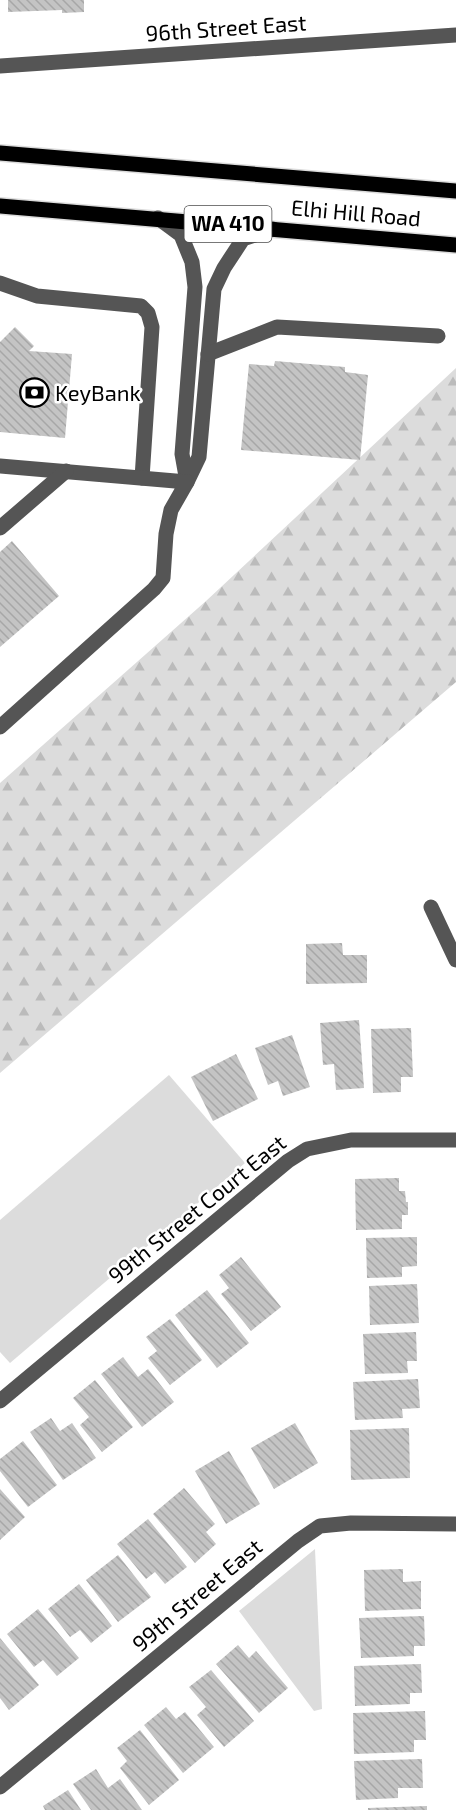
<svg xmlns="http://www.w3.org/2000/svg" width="456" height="1810" font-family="'Exo 2',sans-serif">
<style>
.forest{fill:url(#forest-firs)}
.park{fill:#dcdcdc}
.building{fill:url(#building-back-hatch)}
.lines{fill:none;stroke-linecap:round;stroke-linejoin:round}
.major-casing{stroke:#dbdbdb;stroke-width:18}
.minor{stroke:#555;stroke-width:15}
.major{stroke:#000;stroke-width:15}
.labels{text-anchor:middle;stroke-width:5;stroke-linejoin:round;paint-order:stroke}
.shield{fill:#fff;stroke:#4c4c4c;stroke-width:1.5}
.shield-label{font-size:21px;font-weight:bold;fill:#000}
.street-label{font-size:22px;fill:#000;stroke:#fff}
.poi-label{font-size:22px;fill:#000;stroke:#fff;text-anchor:start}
</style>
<defs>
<pattern id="forest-firs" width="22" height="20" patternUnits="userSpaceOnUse" patternTransform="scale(1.5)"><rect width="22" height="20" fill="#dcdcdc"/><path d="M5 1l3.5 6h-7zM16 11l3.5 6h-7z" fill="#bbb"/></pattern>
<pattern id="building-back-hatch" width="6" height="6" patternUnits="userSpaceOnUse" patternTransform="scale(1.5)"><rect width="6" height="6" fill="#c4c4c4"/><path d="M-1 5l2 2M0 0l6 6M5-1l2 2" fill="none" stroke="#a7a7a7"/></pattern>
</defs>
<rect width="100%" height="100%" fill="#fff"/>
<path class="forest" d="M456 368V682L0 1073V783L206 601Z"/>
<g class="park">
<path d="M169 1075 245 1163 10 1363 0 1352V1220Z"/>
<path d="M315 1549 322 1709 314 1711 239 1611Z"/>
</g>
<g class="building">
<path d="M8 0H84V12L62 13V10L8 12Z"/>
<path d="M15 327 34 346 29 351 72 354 65 438 0 432V342Z"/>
<path d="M275 361 345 367V372L368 375 360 460 241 450 249 364 274 366Z"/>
<path d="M12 541 59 596 0 647V552Z"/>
<path d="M342 943 343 955H367V983L306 984V944Z"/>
<path d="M359 1020 364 1088 336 1090 334 1064 323 1065 320 1023Z"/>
<path d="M411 1028 413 1077H401V1092L373 1093 371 1029Z"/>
<path d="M292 1035 310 1087 283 1096 278 1081 268 1085 255 1048Z"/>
<path d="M236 1054 258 1099 213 1121 191 1077Z"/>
<path d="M399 1178V1191H405L406 1202H408V1215H402V1229L356 1230 355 1179Z"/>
<path d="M417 1237V1266L402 1267V1277L367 1278 366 1238Z"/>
<path d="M241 1257 281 1307 251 1331 221 1294 229 1288 219 1275Z"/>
<path d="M417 1284 419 1323 370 1325 369 1286Z"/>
<path d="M207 1290 249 1343 217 1368 175 1315Z"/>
<path d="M170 1319 202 1360 170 1385 148 1358 157 1351 146 1337Z"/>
<path d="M416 1332 417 1361H407L408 1373 365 1374 363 1334Z"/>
<path d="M123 1357 138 1377 148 1369 174 1402 142 1427 101 1374Z"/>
<path d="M418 1379 420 1408 402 1409 403 1418 355 1420 353 1382Z"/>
<path d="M95 1380 133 1427 102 1452 80 1425 89 1417 73 1398Z"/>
<path d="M51 1418 60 1431 72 1423 96 1458 63 1480 30 1432Z"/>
<path d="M295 1423 318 1463 274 1489 251 1448Z"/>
<path d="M409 1428 410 1478 351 1480 350 1430Z"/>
<path d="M23 1441 57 1485 28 1507 0 1471V1459Z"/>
<path d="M229 1451 260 1504 226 1524 195 1471Z"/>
<path d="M184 1488 215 1524 206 1532 216 1544 195 1563 153 1514Z"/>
<path d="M0 1489 25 1517 0 1540Z"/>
<path d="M148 1519 187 1567 165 1584 155 1572 146 1579 117 1544Z"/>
<path d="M118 1555 151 1597 118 1622 86 1580Z"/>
<path d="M403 1569V1582L421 1581V1609L365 1611 364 1570Z"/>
<path d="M79 1584 112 1626 91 1643 80 1630 70 1637 48 1609Z"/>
<path d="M38 1609 79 1658 57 1676 43 1660 34 1667 7 1634Z"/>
<path d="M424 1616 425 1646H414V1656L361 1658 359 1618Z"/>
<path d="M0 1638 39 1685 9 1710 0 1698Z"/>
<path d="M238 1645 249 1658 256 1651 288 1688 259 1713 216 1664Z"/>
<path d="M421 1664 422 1693H410V1704L355 1706 354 1666Z"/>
<path d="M211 1670 254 1721 224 1747 197 1715 206 1707 189 1687Z"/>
<path d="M166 1707 176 1719 185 1712 214 1747 183 1773 144 1725Z"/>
<path d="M425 1711 426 1740H414V1752L354 1754 353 1713Z"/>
<path d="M140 1730 179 1780 149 1805 120 1768 127 1761 117 1748Z"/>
<path d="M422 1759 423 1788H398V1798L356 1800 354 1761Z"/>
<path d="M96 1769 108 1788 120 1779 142 1810H91L73 1784Z"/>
<path d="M68 1790 81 1810H45L43 1806Z"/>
<path d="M427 1806V1810H368V1808Z"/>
</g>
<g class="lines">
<defs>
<g id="major">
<path d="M0 153 456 191"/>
<path d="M0 206 456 245"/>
</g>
</defs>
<use href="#major" class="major-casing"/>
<g class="minor">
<path d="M0 66 456 35"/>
<path d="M158 218 181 235 192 262 195 287 182 454 187 482 199 457 214 289 224 268 243 239 273 229"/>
<path d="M0 283 37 296 141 306 148 313 152 327 142 478"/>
<path d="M208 354 277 327 438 336"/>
<path d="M0 466 187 482 171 510 166 534 163 578 154 589 0 727"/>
<path d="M0 528 66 471"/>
<path d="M431 907 456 960"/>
<path d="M0 1401 288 1161 307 1149 351 1140H456"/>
<path d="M0 1787 298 1541 320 1526 351 1523 456 1524"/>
</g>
<use href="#major" class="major"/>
</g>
<defs>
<symbol id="bank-ring" viewBox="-11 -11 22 22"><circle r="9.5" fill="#fff" stroke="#000" stroke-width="1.5"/><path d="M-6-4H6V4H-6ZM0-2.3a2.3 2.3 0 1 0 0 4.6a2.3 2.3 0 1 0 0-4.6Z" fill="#000"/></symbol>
</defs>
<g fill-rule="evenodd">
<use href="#bank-ring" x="18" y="376" width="33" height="33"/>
</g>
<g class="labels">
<rect class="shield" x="184.5" y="206" width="87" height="36" rx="4.5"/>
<g class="shield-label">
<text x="228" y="231">WA 410</text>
</g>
<g class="street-label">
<text transform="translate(226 28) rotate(-4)" y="8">96th Street East</text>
<text transform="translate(356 213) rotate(5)" y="8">Elhi Hill Road</text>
<text transform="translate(197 1209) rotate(-39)" y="8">99th Street Court East</text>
<text transform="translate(197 1595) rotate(-40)" y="8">99th Street East</text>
</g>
<g class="poi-label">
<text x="55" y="401">KeyBank</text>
</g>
</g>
</svg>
